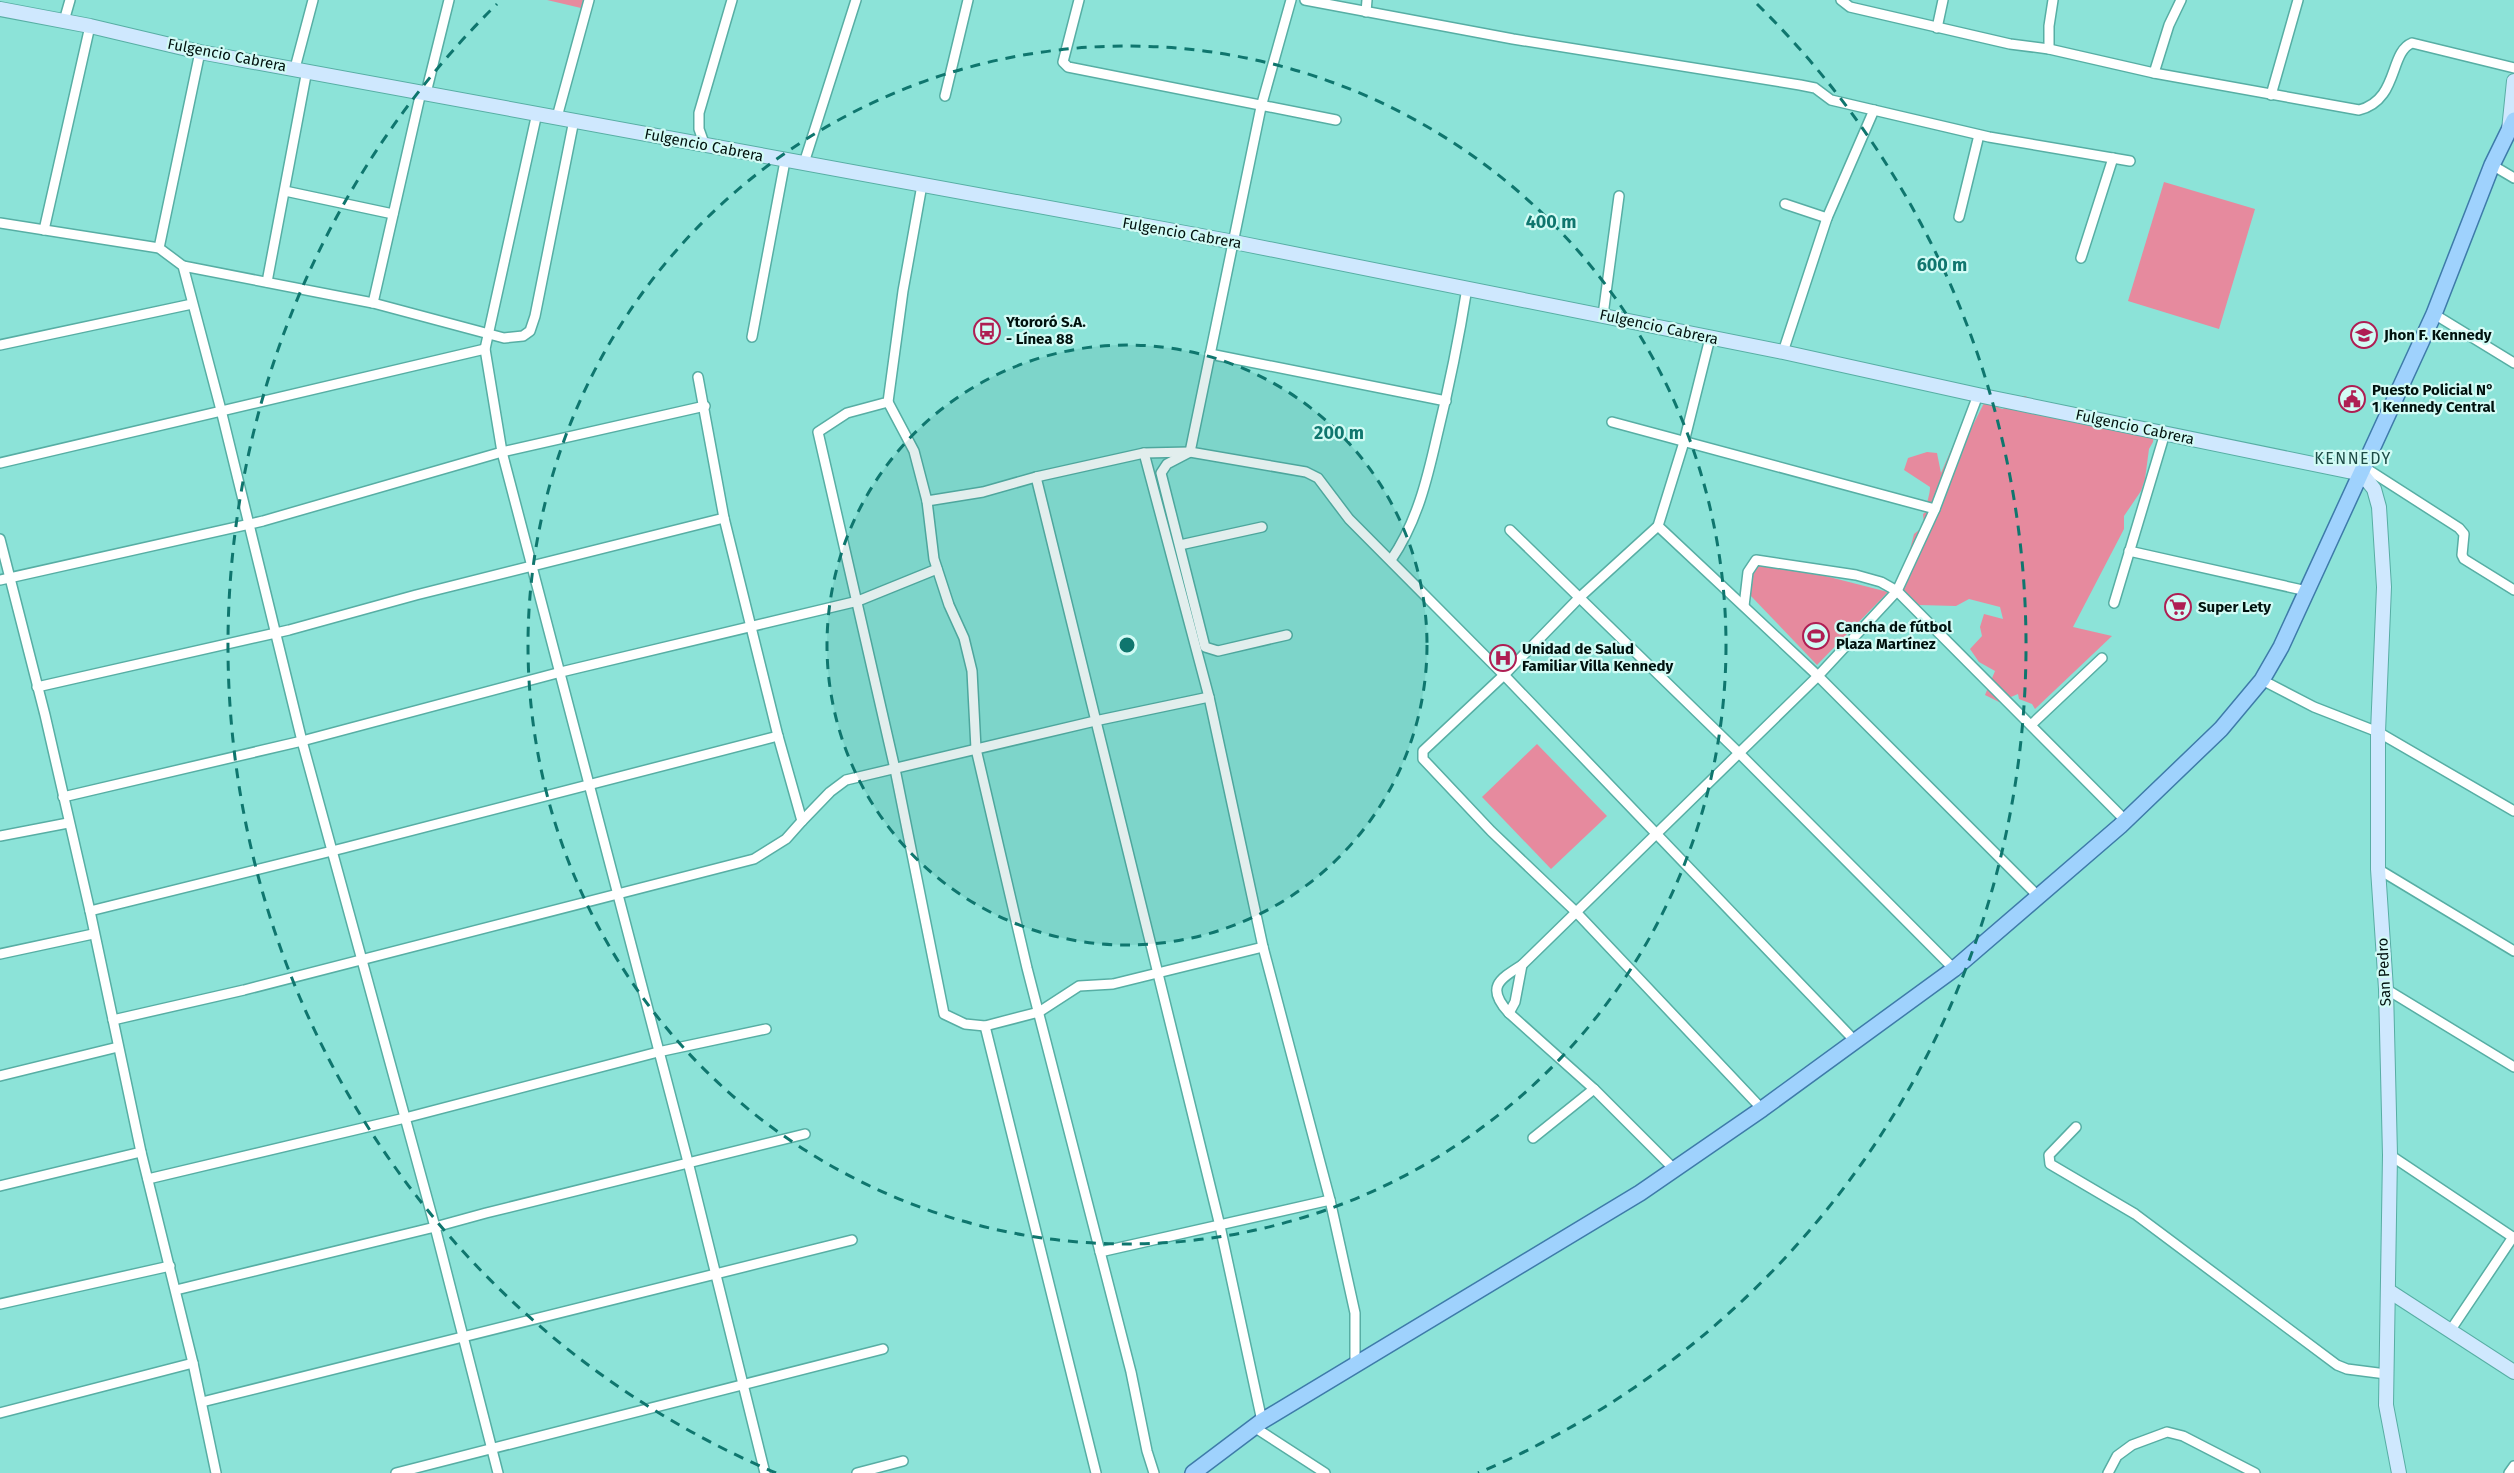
<svg xmlns="http://www.w3.org/2000/svg" width="2514" height="1473" font-family="'Fira Sans',sans-serif">
<style>
.green{fill:#e68a9e}
.lines{fill:none;stroke-linecap:round;stroke-linejoin:round}
.street-casing{stroke:#57aea4;stroke-width:12}
.secondary-casing{stroke:#57aea4;stroke-width:16}
.primary-casing{stroke:#3e7ba9;stroke-width:18}
.street{stroke:#fff;stroke-width:9}
.secondary{stroke:#cfe8fe;stroke-width:14}
.primary{stroke:#9fd2fd;stroke-width:15}
.ring{fill:none;stroke:#0f766e;stroke-width:3;stroke-dasharray:10 8}
.labels{text-anchor:middle;stroke-width:4.5;stroke-linejoin:round;paint-order:stroke}
.street-label{font-size:15px;fill:#00110e;stroke:#d2fbf5}
.poi-label{font-size:15px;font-weight:bold;fill:#00110e;stroke:#d2fbf5;text-anchor:start}
.neighbourhood-label{font-size:16px;letter-spacing:1.5px;fill:#1d4b46;stroke:#d2fbf5}
.centre{fill:#0f766e;stroke:#d2fbf5;stroke-width:3}
.ring-label{font-size:18px;text-anchor:middle;font-weight:bold;fill:#0f766e;stroke:#d2fbf5;stroke-width:4.5;stroke-linejoin:round;paint-order:stroke}
</style>
<rect width="100%" height="100%" fill="#8ce3d8"/>
<g class="green">
<path d="M547 0H583L581 8Z"/>
<path d="M2164 182 2255 209 2219 329 2128 301Z"/>
<path d="M2025 396 2081 423 2086 424 2102 414H2108L2127 421 2140 422 2154 435 2153 442 2149 449 2145 479 2141 491 2124 516V529L2073 627 2112 636 2035 709 2032 704 2019 699 2018 694 1999 702 1985 695 1995 671 1979 662 1970 649 1982 636 1980 627 1984 614 2003 619 2000 607 1969 599 1956 606 1919 605 1895 584 1906 565 1914 534 1924 526 1923 514 1927 511C1926 501 1930 496 1930 487L1904 470 1908 458 1927 452 1937 453 1941 473 1958 434 1970 431 1985 401H1995L1999 408 2003 409 2013 397Z"/>
<path d="M1758 565 1802 570 1888 592 1817 665 1749 594 1750 580Z"/>
<path d="M1537 744 1607 816 1551 869 1482 797Z"/>
</g>
<g class="lines">
<defs>
<g id="street">
<path d="M1079 0 1063 62 1068 67 1336 120"/>
<path d="M1305 0 1513 39 1800 85 1815 88 1831 100 1989 137 2130 161"/>
<path d="M1841 0 1850 7 2010 44 2049 49 2154 73 2359 110C2399 100 2389 52 2412 43L2514 68"/>
<path d="M1366 12 1367 0"/>
<path d="M64 21 70 0"/>
<path d="M1937 28 1943 0"/>
<path d="M2049 49V26L2053 0"/>
<path d="M295 68 313 0"/>
<path d="M2154 73 2169 25 2181 0"/>
<path d="M426 93 449 0"/>
<path d="M2271 95 2298 0"/>
<path d="M945 96 968 0"/>
<path d="M537 113 485 349 502 452 688 1162 765 1473"/>
<path d="M557 117 589 0"/>
<path d="M704 143 699 129V113L732 0"/>
<path d="M804 163 856 0"/>
<path d="M2492 165 2514 178"/>
<path d="M922 185 903 291 888 402 847 413 818 432 895 769 944 1014 965 1024 985 1026 1039 1012 1079 986 1113 984 1263 947"/>
<path d="M285 191 393 214"/>
<path d="M1785 204 1827 218"/>
<path d="M1959 217 1979 135"/>
<path d="M0 223 159 248 183 266 221 410 302 741 435 1227 498 1473"/>
<path d="M44 230 90 26"/>
<path d="M159 248 200 52"/>
<path d="M2081 258 2113 158"/>
<path d="M183 266 373 303 504 338 523 336 530 331 535 316 574 120"/>
<path d="M267 282 307 70"/>
<path d="M373 303 421 92"/>
<path d="M2434 314 2514 363"/>
<path d="M1603 315 1619 196"/>
<path d="M752 337 785 161"/>
<path d="M0 345 192 304"/>
<path d="M1783 352 1827 218 1874 110"/>
<path d="M1210 354 1446 401"/>
<path d="M888 402 914 451 927 501 983 492 1036 477"/>
<path d="M1612 422 1935 509"/>
<path d="M1144 453 1209 697 1263 947 1330 1200 1355 1313V1365"/>
<path d="M0 463 485 349"/>
<path d="M2364 467 2459 528 2464 534 2462 555 2464 559 2514 590"/>
<path d="M927 501 934 559 949 605 964 638 972 671 976 749 1027 968 1131 1372 1147 1451 1154 1473"/>
<path d="M1658 526 1684 442 1710 338"/>
<path d="M1510 530 1740 754 1954 969"/>
<path d="M0 539 45 715 90 911 141 1152 193 1363 216 1473"/>
<path d="M1180 545 1262 527"/>
<path d="M2129 551 2307 591"/>
<path d="M1391 560C1417 522 1427 480 1437 436 1449 387 1459 338 1467 288"/>
<path d="M0 580 263 521 502 452 705 406"/>
<path d="M2114 603 2165 433"/>
<path d="M1744 606 1748 572 1756 560 1856 575 1881 582 1897 591 2126 821"/>
<path d="M1287 635 1218 651 1205 647 1161 473 1167 464 1190 452 1261 107 1291 0"/>
<path d="M2262 680 2314 707 2378 732 2514 811"/>
<path d="M37 687 289 630 416 595 724 518"/>
<path d="M2031 725 2102 658"/>
<path d="M63 797 302 741 561 672 858 601 937 569"/>
<path d="M802 821 830 792 846 780 1095 721 1209 697"/>
<path d="M0 836 68 823"/>
<path d="M2378 869 2514 951"/>
<path d="M90 911 344 848 778 736"/>
<path d="M0 954 93 934"/>
<path d="M2386 989 2514 1067"/>
<path d="M1509 1013 1515 1002 1522 965"/>
<path d="M113 1020 244 990 754 859 786 839 802 821 778 736 724 518 698 377"/>
<path d="M985 1026 1096 1473"/>
<path d="M0 1076 118 1047"/>
<path d="M1762 1109 1576 912 1491 831 1423 759V751L1504 675 1580 597 1658 526 1818 676 2039 897"/>
<path d="M2076 1127 2049 1155 2050 1164 2135 1214 2337 1365 2347 1369 2386 1374"/>
<path d="M1533 1138 1594 1089"/>
<path d="M2390 1155 2514 1238"/>
<path d="M1674 1169 1594 1089 1509 1013C1486 988 1498 980 1522 965L1818 676 1897 591 1935 509 1978 395"/>
<path d="M148 1179 405 1118 658 1052 766 1029"/>
<path d="M0 1186 141 1152"/>
<path d="M1100 1252 1330 1200"/>
<path d="M176 1290 435 1227 486 1213 805 1134"/>
<path d="M0 1304 170 1266"/>
<path d="M2450 1331 2513 1237"/>
<path d="M202 1402 852 1240"/>
<path d="M0 1413 193 1363"/>
<path d="M1262 1421 1220 1226 1036 477 1144 453 1190 452 1306 472 1318 478 1349 519 1504 675 1855 1041"/>
<path d="M1254 1427 1325 1473"/>
<path d="M396 1473 883 1349"/>
<path d="M857 1473 903 1461"/>
<path d="M2108 1473 2117 1456 2132 1445 2167 1432 2183 1436 2255 1473"/>
<path d="M2509 1473 2514 1466"/>
</g>
<g id="secondary">
<path d="M0 9 90 26 200 52 1234 242 1783 352 1978 395 2362 474 2374 489 2379 507 2384 587 2378 732V869L2386 989 2390 1155 2386 1405 2399 1473"/>
<path d="M2509 130 2514 81"/>
<path d="M2389 1291 2514 1372"/>
</g>
<path id="primary" d="M1193 1473 1262 1421 1640 1193 1762 1109 1954 969 2120 826 2221 729 2262 680 2281 647 2434 314 2492 165 2514 120"/>
</defs>
<use href="#street" class="street-casing"/>
<use href="#secondary" class="secondary-casing"/>
<use href="#primary" class="primary-casing"/>
<use href="#street" class="street"/>
<use href="#secondary" class="secondary"/>
<use href="#primary" class="primary"/>
</g>
<circle cx="1127" cy="645" r="300" fill="#0f766e" fill-opacity=".12"/>
<g class="ring">
<circle cx="1127" cy="645" r="300"/>
<circle cx="1127" cy="645" r="599"/>
<path d="M776 1473A899 899 0 0 1 497 4M1757 4A899 899 0 0 1 1478 1473"/>
</g>
<defs>
<symbol id="bus-ring" viewBox="-11 -11 22 22"><circle r="9.5" fill="#d2fbf5" stroke="#af1e53" stroke-width="1.5"/><path d="M-5-6H5V4H4V6H2V4H-2V6H-4V4H-5ZM-3.5-4V0h7V-4ZM-3.5 1.2v1.5H-2V1.2ZM2 1.2v1.5H3.5V1.2Z" fill="#af1e53"/></symbol>
<symbol id="school-ring" viewBox="-11 -11 22 22"><circle r="9.5" fill="#d2fbf5" stroke="#af1e53" stroke-width="1.5"/><path d="M0-5L7-2L0 1L-7-2ZM-4 1L0 2.5L4 1V4Q0 6-4 4Z" fill="#af1e53"/></symbol>
<symbol id="civic-ring" viewBox="-11 -11 22 22"><circle r="9.5" fill="#d2fbf5" stroke="#af1e53" stroke-width="1.5"/><path d="M-.6-6.5H3V-4.5H.6V-3L4-1V1h2V6H-6V1h2V-1L-.6-3ZM-1.2 2.5V6h2.4V2.5Z" fill="#af1e53"/></symbol>
<symbol id="supermarket-ring" viewBox="-11 -11 22 22"><circle r="9.5" fill="#d2fbf5" stroke="#af1e53" stroke-width="1.5"/><path d="M-6-5.5h2.5l.6 2H6L4.5 2H-2.5L-4.4-4H-6ZM-1.5 3.2a1.3 1.3 0 1 0 .1 0ZM3 3.2a1.3 1.3 0 1 0 .1 0Z" fill="#af1e53"/></symbol>
<symbol id="stadium-ring" viewBox="-11 -11 22 22"><circle r="9.5" fill="#d2fbf5" stroke="#af1e53" stroke-width="1.5"/><path d="M0-5a6.5 5 0 1 0 0 10a6.5 5 0 1 0 0-10ZM-3.5-1.8h7v3.6h-7Z" fill="#af1e53"/></symbol>
<symbol id="hospital-ring" viewBox="-11 -11 22 22"><circle r="9.5" fill="#d2fbf5" stroke="#af1e53" stroke-width="1.5"/><path d="M-5-5h3v3.5h4V-5h3V5h-3V1.5h-4V5h-3Z" fill="#af1e53"/></symbol>
</defs>
<g fill-rule="evenodd">
<use href="#bus-ring" x="972" y="316" width="30" height="30"/>
<use href="#school-ring" x="2349" y="320" width="30" height="30"/>
<use href="#civic-ring" x="2337" y="384" width="30" height="30"/>
<use href="#supermarket-ring" x="2163" y="592" width="30" height="30"/>
<use href="#stadium-ring" x="1801" y="621" width="30" height="30"/>
<use href="#hospital-ring" x="1488" y="643" width="30" height="30"/>
</g>
<g class="labels">
<g class="street-label">
<text transform="translate(227 55) rotate(11)" y="5">Fulgencio Cabrera</text>
<text transform="translate(704 145) rotate(11)" y="5">Fulgencio Cabrera</text>
<text transform="translate(1182 233) rotate(10)" y="5">Fulgencio Cabrera</text>
<text transform="translate(1659 327) rotate(12)" y="5">Fulgencio Cabrera</text>
<text transform="translate(2135 427) rotate(12)" y="5">Fulgencio Cabrera</text>
<text transform="translate(2384 972) rotate(-93)" y="5">San Pedro</text>
</g>
<g class="poi-label">
<text x="1006" y="327">Ytororó S.A.<tspan x="1006" dy="17">- Línea 88</tspan></text>
<text x="2384" y="340">Jhon F. Kennedy</text>
<text x="2372" y="395">Puesto Policial N°<tspan x="2372" dy="17">1 Kennedy Central</tspan></text>
<text x="2198" y="612">Super Lety</text>
<text x="1836" y="632">Cancha de fútbol<tspan x="1836" dy="17">Plaza Martínez</tspan></text>
<text x="1522" y="654">Unidad de Salud<tspan x="1522" dy="17">Familiar Villa Kennedy</tspan></text>
</g>
<g class="neighbourhood-label">
<text x="2353" y="464">KENNEDY</text>
</g>
</g>
<circle cx="1127" cy="645" r="9" class="centre"/>
<g class="ring-label">
<text x="1551" y="228">400 m</text>
<text x="1942" y="271">600 m</text>
<text x="1339" y="439">200 m</text>
</g>
</svg>
